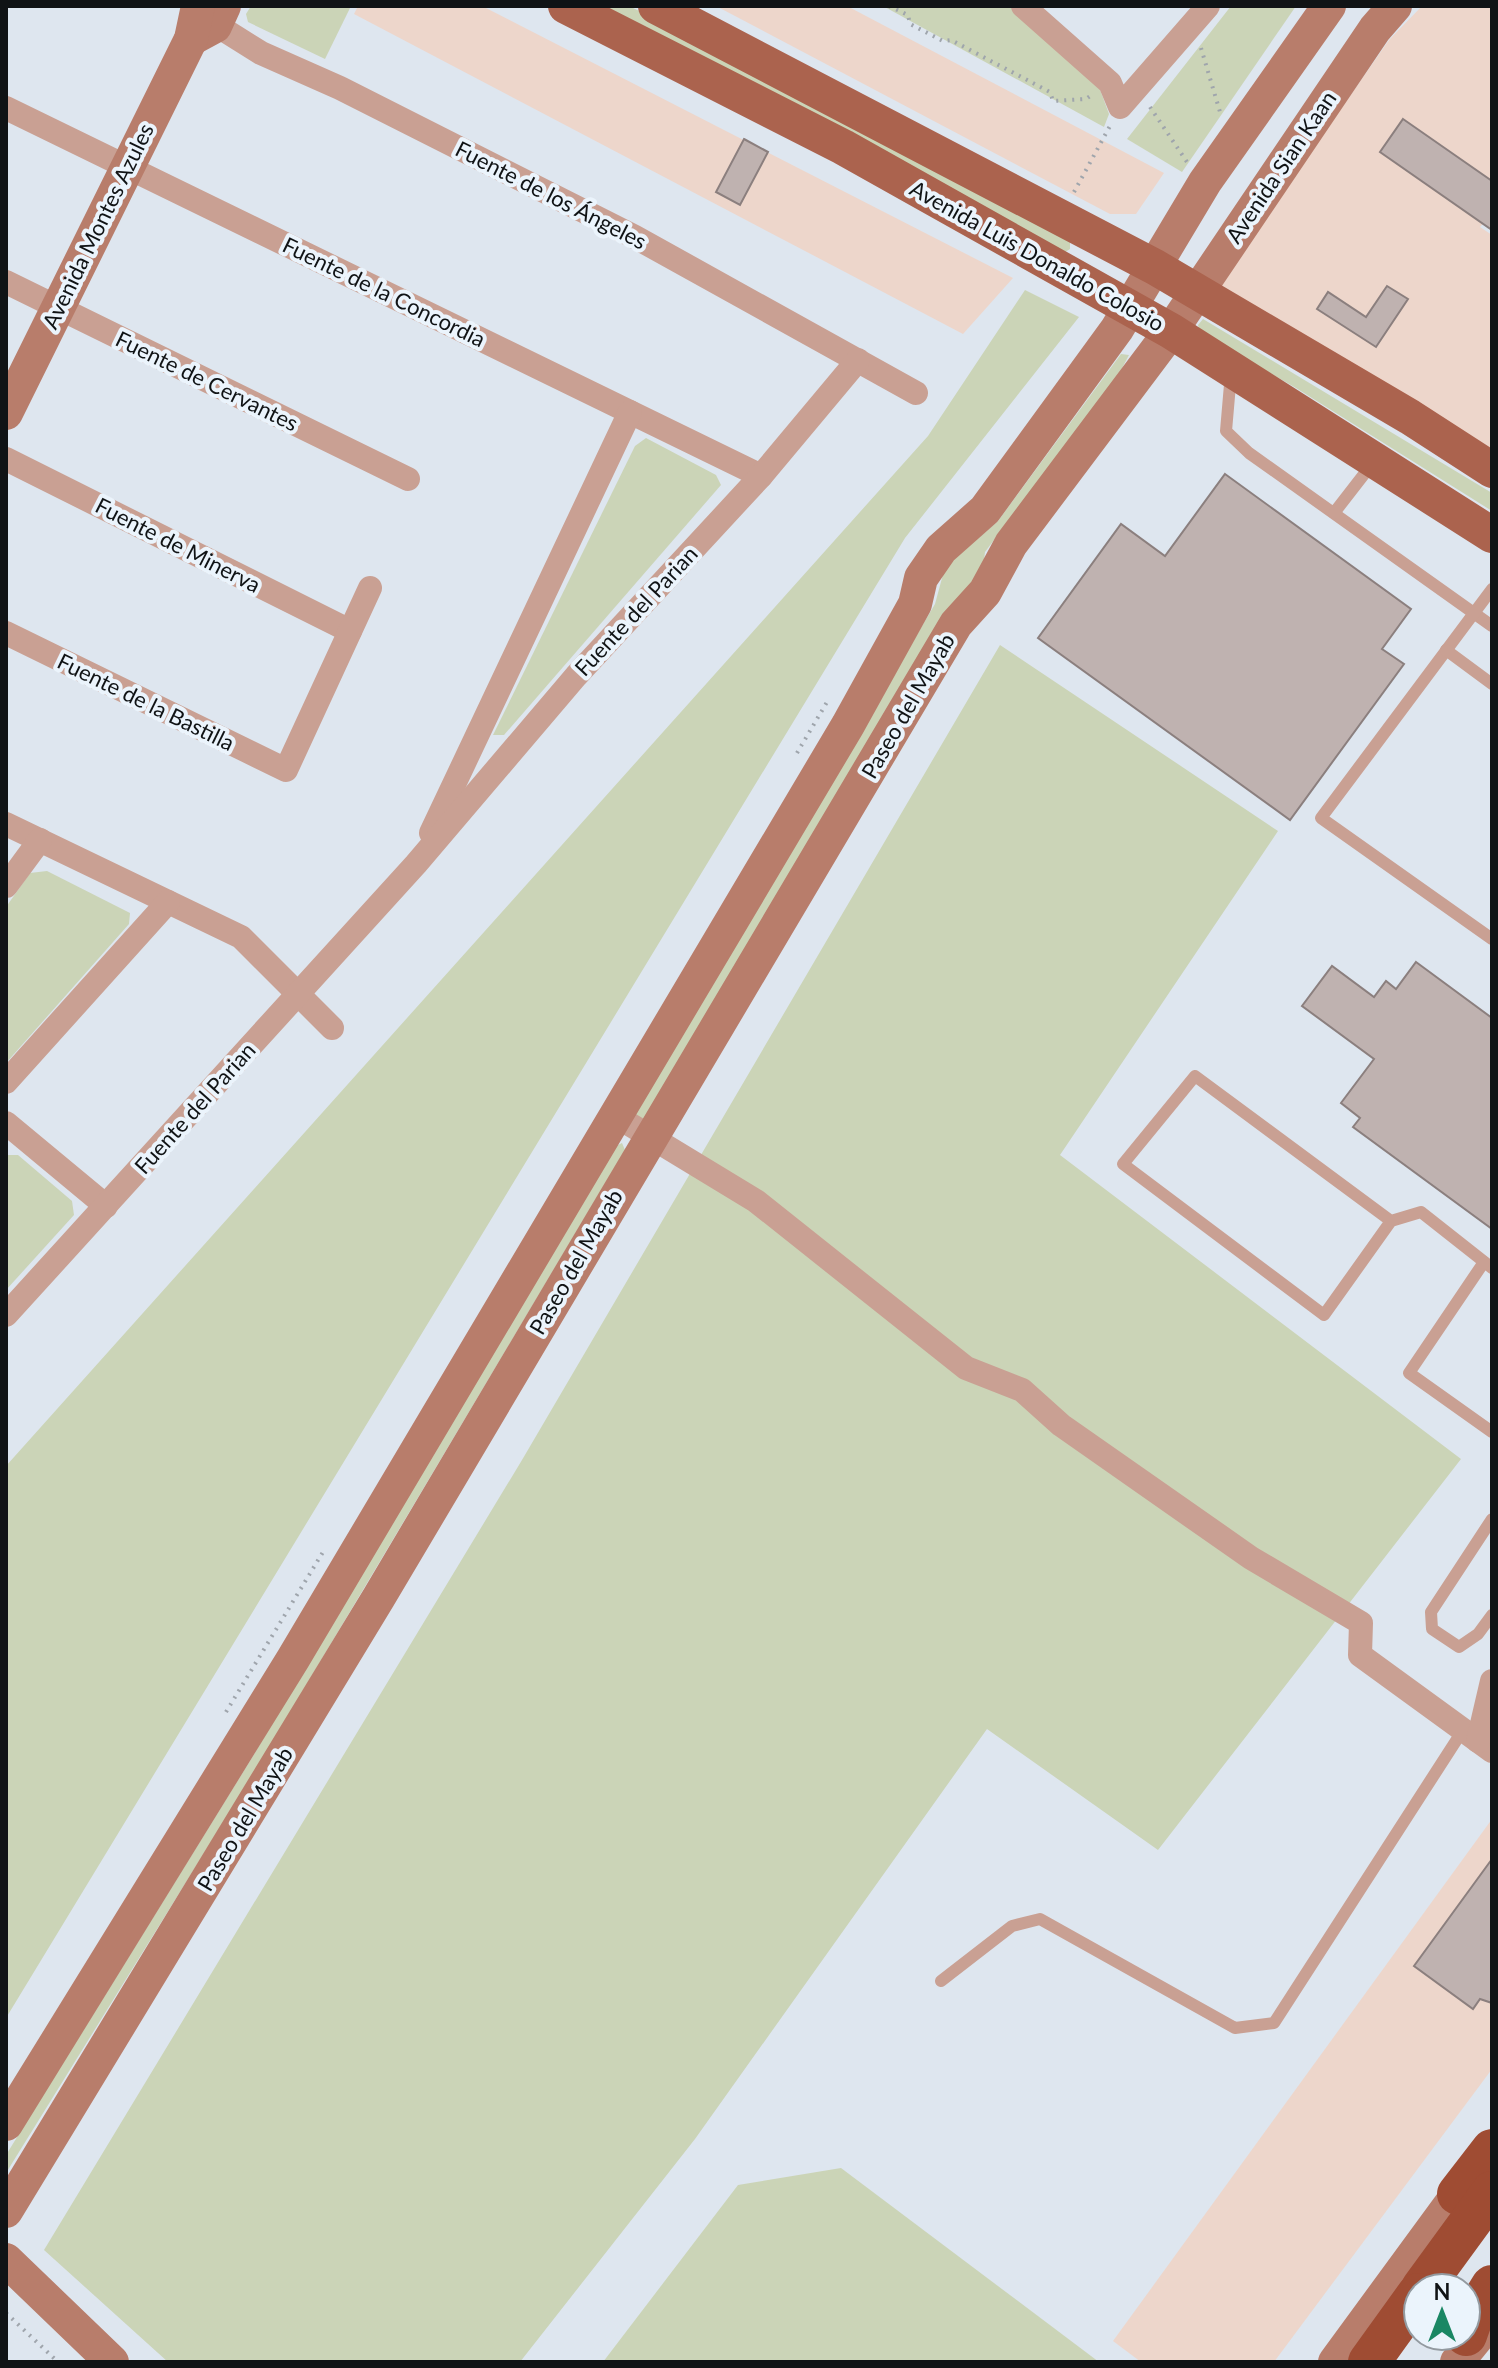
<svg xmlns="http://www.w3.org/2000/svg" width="1498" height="2368" font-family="Lato,sans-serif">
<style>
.commercial{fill:#edd6cb}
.green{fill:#cbd4b7}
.building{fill:#bfb2b0;stroke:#8b7f7e;stroke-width:2}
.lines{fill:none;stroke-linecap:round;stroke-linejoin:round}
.path{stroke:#9fa5ac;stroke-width:4;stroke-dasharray:2 6;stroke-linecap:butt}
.lane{stroke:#c9a093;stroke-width:12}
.street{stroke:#c9a093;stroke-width:24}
.secondary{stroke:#b87d6b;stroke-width:34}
.primary{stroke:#ab634e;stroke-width:36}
.highway{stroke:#9f4c33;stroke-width:42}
.labels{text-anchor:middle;stroke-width:8;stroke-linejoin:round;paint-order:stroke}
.street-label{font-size:22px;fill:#101315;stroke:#ebf4fc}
</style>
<rect width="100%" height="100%" fill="#dee6ef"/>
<g class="commercial">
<path d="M358 6H482L1013 278 963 334 354 14Z"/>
<path d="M716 6H847L1164 173 1136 214H1110Z"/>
<path d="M1422 6H1492V214L1480 227 1492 235V452L1219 284 1389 40Z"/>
<path d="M1492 1819V2069L1274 2362H1141L1113 2341Z"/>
</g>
<g class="green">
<path d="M251 6H351L325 59 248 22 246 14Z"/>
<path d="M595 6H629L701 41 1070 240V249L1062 254Z"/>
<path d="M883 6H1016L1095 76 1109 114 1104 127Z"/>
<path d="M1231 6H1296L1182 172 1127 139Z"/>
<path d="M1025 290 1079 317 905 538 6 2018V1466L928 436Z"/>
<path d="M1203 319 1492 493V511L1296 388 1200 333 1198 325Z"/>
<path d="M1121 354 1129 355 1120 372 985 552 983 568 645 1119H636L634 1114 935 604 945 567 998 521Z"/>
<path d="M646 438 716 475 721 485 504 735H493L635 446Z"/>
<path d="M1000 645 1278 831 1060 1155 1461 1459 1158 1850 987 1729 695 2139 520 2362H168L44 2250 522 1460Z"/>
<path d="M47 871 130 913 129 924 6 1063V907L30 873Z"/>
<path d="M622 1143 625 1150 261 1761 6 2173V2155L253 1756 616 1146Z"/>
<path d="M6 1155H18L72 1201 74 1215 6 1290Z"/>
<path d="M841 2168 1099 2362H603L738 2185Z"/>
</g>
<g class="building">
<path d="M1403 119 1492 181V230L1380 152Z"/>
<path d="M744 139 768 152 740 205 716 192Z"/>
<path d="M1387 286 1408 299 1376 347 1317 309 1328 292 1366 317Z"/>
<path d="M1225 474 1411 609 1382 649 1404 664 1290 820 1038 638 1121 524 1165 556Z"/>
<path d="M1416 962 1492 1018V1229L1353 1127 1360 1118 1341 1103 1374 1059 1302 1006 1332 966 1374 997 1386 981 1396 989Z"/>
<path d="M1492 1859V2003L1480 1999 1473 2009 1414 1966Z"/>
</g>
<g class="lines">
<g class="path">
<path d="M889 6 908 15 910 24 943 41 951 40 1050 92 1053 101 1086 99 1093 94"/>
<path d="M1201 48 1220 112"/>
<path d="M1150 107 1187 162"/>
<path d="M1074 192 1110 126"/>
<path d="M797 753 827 702"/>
<path d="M226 1712 323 1552"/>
<path d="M6 2313 58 2362"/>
</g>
<g class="lane">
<path d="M1231 373 1226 431 1249 453 1492 626"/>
<path d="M1334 513 1372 464"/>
<path d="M1492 589 1321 818 1492 939"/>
<path d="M1446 650 1492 684"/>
<path d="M1391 1221 1324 1315 1123 1164 1195 1076 1391 1221 1421 1212 1492 1268"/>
<path d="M1484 1262 1409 1373 1492 1432"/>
<path d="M1492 1519 1431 1612 1432 1629 1459 1647 1478 1634 1492 1615"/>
<path d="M941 1981 1012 1926 1040 1919 1235 2028 1274 2023 1463 1730"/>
</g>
<g class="street">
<path d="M1023 6 1110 83 1120 107 1208 6"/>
<path d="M202 16 261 53 340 88 635 237 916 393"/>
<path d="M6 108 761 476"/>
<path d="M6 282 408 479"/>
<path d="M6 459 350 631"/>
<path d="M6 633 286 770 370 588"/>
<path d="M6 824 241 937 332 1028"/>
<path d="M431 833 630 412"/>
<path d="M6 886 40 840"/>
<path d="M6 1082 168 902"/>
<path d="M616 1116 756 1201 966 1368 1022 1390 1061 1425 1251 1558 1361 1623 1360 1655 1492 1751"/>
<path d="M6 1123 106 1206"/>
<path d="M6 1315 416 864 576 676 761 476 858 360"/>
<path d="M1478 1741 1492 1681"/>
</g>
<g class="secondary">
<path d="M191 39 215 26 224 6"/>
<path d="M6 413 191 39 198 6"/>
<path d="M6 2124 293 1659 848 725 915 604 921 578 941 549 985 510 1117 329 1205 182 1329 6"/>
<path d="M6 2211 379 1597 956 624 985 592 1011 544 1171 331 1375 29 1395 6"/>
<path d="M6 2260 112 2362"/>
<path d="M1335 2362 1472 2175"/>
<path d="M1457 2362 1492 2319"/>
</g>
<g class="primary">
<path d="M566 6 843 147 1171 331 1492 535"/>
<path d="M656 6 1155 267 1410 417 1492 470"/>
</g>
<g class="highway">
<path d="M1458 2194 1492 2150"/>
<path d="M1422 2288 1492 2192"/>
<path d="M1466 2335 1472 2318 1492 2286"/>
<path d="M1369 2362 1418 2294"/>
</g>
</g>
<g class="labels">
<g class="street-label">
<text transform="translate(1281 167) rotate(-56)" y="8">Avenida Sian Kaan</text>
<text transform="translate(551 195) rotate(27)" y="8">Fuente de los Ángeles</text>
<text transform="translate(98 226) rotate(-64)" y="8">Avenida Montes Azules</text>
<text transform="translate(1037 256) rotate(29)" y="8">Avenida Luis Donaldo Colosio</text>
<text transform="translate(384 292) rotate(26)" y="8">Fuente de la Concordia</text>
<text transform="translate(207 381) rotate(26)" y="8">Fuente de Cervantes</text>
<text transform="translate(178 545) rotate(27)" y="8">Fuente de Minerva</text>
<text transform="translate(636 611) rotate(-47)" y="8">Fuente del Parian</text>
<text transform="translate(146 702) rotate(26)" y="8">Fuente de la Bastilla</text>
<text transform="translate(908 706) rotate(-60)" y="8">Paseo del Mayab</text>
<text transform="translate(195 1108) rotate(-48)" y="8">Fuente del Parian</text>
<text transform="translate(576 1262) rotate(-60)" y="8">Paseo del Mayab</text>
<text transform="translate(245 1819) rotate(-59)" y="8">Paseo del Mayab</text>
</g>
</g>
<rect width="1498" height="2368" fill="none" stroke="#101315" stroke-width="16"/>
<g transform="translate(1442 2312)"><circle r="38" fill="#ebf4fc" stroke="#939aa0" stroke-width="2"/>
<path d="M0-6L14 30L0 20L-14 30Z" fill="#1a8764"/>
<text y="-12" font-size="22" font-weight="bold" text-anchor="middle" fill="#101315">N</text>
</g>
</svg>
